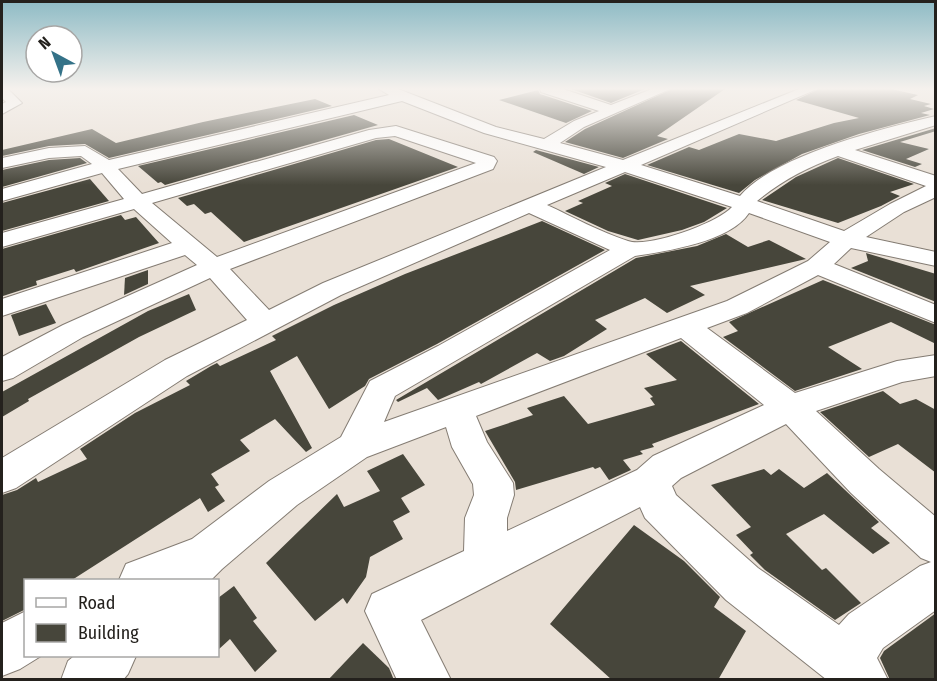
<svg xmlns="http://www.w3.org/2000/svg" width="937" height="681" font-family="'Fira Sans Condensed',sans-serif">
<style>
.building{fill:#47463b}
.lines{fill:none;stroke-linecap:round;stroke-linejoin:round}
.minor-casing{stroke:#847c73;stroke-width:2}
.minor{fill:#fff;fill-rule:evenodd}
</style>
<rect width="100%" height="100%" fill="#e9e0d6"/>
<g class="building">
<path d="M571 89H645L611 103Z"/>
<path d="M672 89H725L657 136 668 139 623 158 565 142 585 129Z"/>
<path d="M819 89H891L918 95 910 99 931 104 924 106 934 109 921 113 930 115 859 134 802 154 755 180 739 193 647 165 689 147 699 150 739 134 776 141 834 123 859 118 796 100Z"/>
<path d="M538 90 540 94 592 111 566 123 499 100Z"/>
<path d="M315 99 332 106 109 158 85 144 49 146 2 156V150L92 129 116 143 203 122Z"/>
<path d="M354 115 378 125 165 185 161 182 158 183 138 166Z"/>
<path d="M936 128V131L900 142 929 149 906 159 922 164 915 167 862 150Z"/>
<path d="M389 139 458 167 244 242 211 212 205 214 194 204 187 206 178 198 376 140Z"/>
<path d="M536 150 599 167 584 174 533 152Z"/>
<path d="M80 158 87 163 2 187V170L49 160Z"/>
<path d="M838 158 914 184 890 192 900 196 881 206 838 223 762 200 796 177Z"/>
<path d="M625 174 727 208 704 222 682 230 638 240 608 231 565 211 583 203 578 201 612 186 605 183Z"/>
<path d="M90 179 109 201 2 231V203Z"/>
<path d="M121 215 125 220 136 217 159 243 76 272 74 269 36 281 37 285 3 296 2 249Z"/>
<path d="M542 221 605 250 437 344 369 379 365 386 329 409 297 356 270 371 312 448 306 452 275 419 240 440 250 451 211 474 219 485 215 487 225 501 208 512 200 498 72 580H26V609L2 621V495L17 490 36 478 38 482 87 459 80 449 135 413 190 385 186 381 211 366 217 363 220 366 276 340 272 336 334 305 405 274Z"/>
<path d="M726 234 748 247 769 240 806 259 690 286 705 295 667 313 645 298 595 320 607 329 564 356 550 361 537 353 481 384 479 382 438 400 427 388 398 402 396 400 636 258 697 246Z"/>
<path d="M866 253 936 274V302L851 268 868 261Z"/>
<path d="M148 270V284L124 295 125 278Z"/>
<path d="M823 280 936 325V344L891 322 828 347 862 369 795 391 723 337 738 331 729 322Z"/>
<path d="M189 294 196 310 139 337 28 399 29 401 2 417V392L148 311Z"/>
<path d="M46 304 56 323 19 336 11 315Z"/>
<path d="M681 341 759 404 652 444 654 447 640 451 643 454 623 460 631 470 609 480 600 467 595 469 593 467 516 490 515 482 485 431 533 415 527 408 564 396 588 424 655 405 650 398 653 397 644 388 677 380 646 354Z"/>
<path d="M883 391 900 404 916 399 936 410V473L898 444 869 457 820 412Z"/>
<path d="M403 454 425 485 401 498 410 512 393 521 403 539 370 557 366 577 347 604 343 598 315 621 266 563 337 494 344 507 380 491 367 471Z"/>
<path d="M764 469 771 475 779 469 804 488 827 473 879 522 871 528 890 543 873 554 824 514 786 534 822 570 826 568 861 603 835 620 765 570 750 555 753 553 736 535 751 527 711 485Z"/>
<path d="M634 525 684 561 720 597 714 607 746 631 718 680H612L550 624Z"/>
<path d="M234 586 257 618 253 621 277 651 255 672 230 639 218 650V598Z"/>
<path d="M936 613V680H890L880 658 884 651Z"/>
<path d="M363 643 389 668 394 680H328Z"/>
</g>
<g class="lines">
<defs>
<g id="minor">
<path d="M2 89H8L22 103 2 114V104L6 102 2 98Z"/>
<path d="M379 89H398L496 127 544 139 574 121 599 111 541 92 540 89H563L611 105 652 89H670L584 127 560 143 623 160 799 89H817L641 165 740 196C773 156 884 128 936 116V125L855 150 936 176V197L904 212 866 237 936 252V266L851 248 834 264 936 305V323L818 275 747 313 707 328 795 393 897 361 936 355V376L902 382 816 411 879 469 936 517V610L883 648 877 658 888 680H827L726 600 645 518 640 507 421 620 451 680H397L365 611 372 594 464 551 465 518 474 495 473 484 452 447 446 427 367 457 297 505 222 569 211 580H119L126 564 192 539 269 481 341 437 370 381 438 346 610 250 529 213 341 295 187 376 16 488 2 493V458L165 360 247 320 210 278 83 337 13 378 2 381V357L63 325 197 265 185 255 2 316V299L172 243 134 209 2 247V233L124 199 102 173 2 201V189L92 164 81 156 49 158 2 168V158L49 148 85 146 109 160 389 95ZM402 101 484 133 606 167 323 283 269 310 230 269 493 169 497 161 494 157 396 126 369 130 142 194 118 169ZM395 136 476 163 217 257 152 203 376 138ZM838 156 926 186 890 204 844 231 757 201C781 181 808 167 838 156ZM625 172 732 207C718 223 648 248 628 241 600 232 573 217 547 205ZM749 213 830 242 808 261 727 301 384 422 395 396 635 256C667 251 730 242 749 213ZM681 338 764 405 653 456 637 470 507 531V518L514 495 513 483 487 442 476 416ZM786 424 851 493 921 558 931 562 920 566 849 614 839 625 758 568 676 495 672 486 681 478Z"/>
<path d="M26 611V656H41L20 669 2 676V623Z"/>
<path d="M74 656H136L128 674 123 680H61L68 661Z"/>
</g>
</defs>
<use href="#minor" class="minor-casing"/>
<use href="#minor" class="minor"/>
</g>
<linearGradient id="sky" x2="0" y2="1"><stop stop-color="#8ebbc5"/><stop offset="0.48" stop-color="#f5f1ed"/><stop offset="1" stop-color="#f5f1ed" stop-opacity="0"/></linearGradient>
<rect width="937" height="185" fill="url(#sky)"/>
<rect width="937" height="681" fill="none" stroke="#24211d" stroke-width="6"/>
<rect x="24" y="579" width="195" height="78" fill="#ffffff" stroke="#a7a6a5" stroke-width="1.5"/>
<rect x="36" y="598" width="30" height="9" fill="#ffffff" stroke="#a7a6a5" stroke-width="1.5"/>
<text x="78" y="609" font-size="18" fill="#24211d">Road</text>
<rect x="36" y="624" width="30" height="18" fill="#47463b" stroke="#a7a6a5" stroke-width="1.5"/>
<text x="78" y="639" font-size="18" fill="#24211d">Building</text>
<g transform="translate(54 54) rotate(319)"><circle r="28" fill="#ffffff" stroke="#a7a6a5" stroke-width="1.5"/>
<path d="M0-4.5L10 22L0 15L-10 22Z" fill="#347288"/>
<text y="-9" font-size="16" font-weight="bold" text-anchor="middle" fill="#24211d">N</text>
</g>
</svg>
